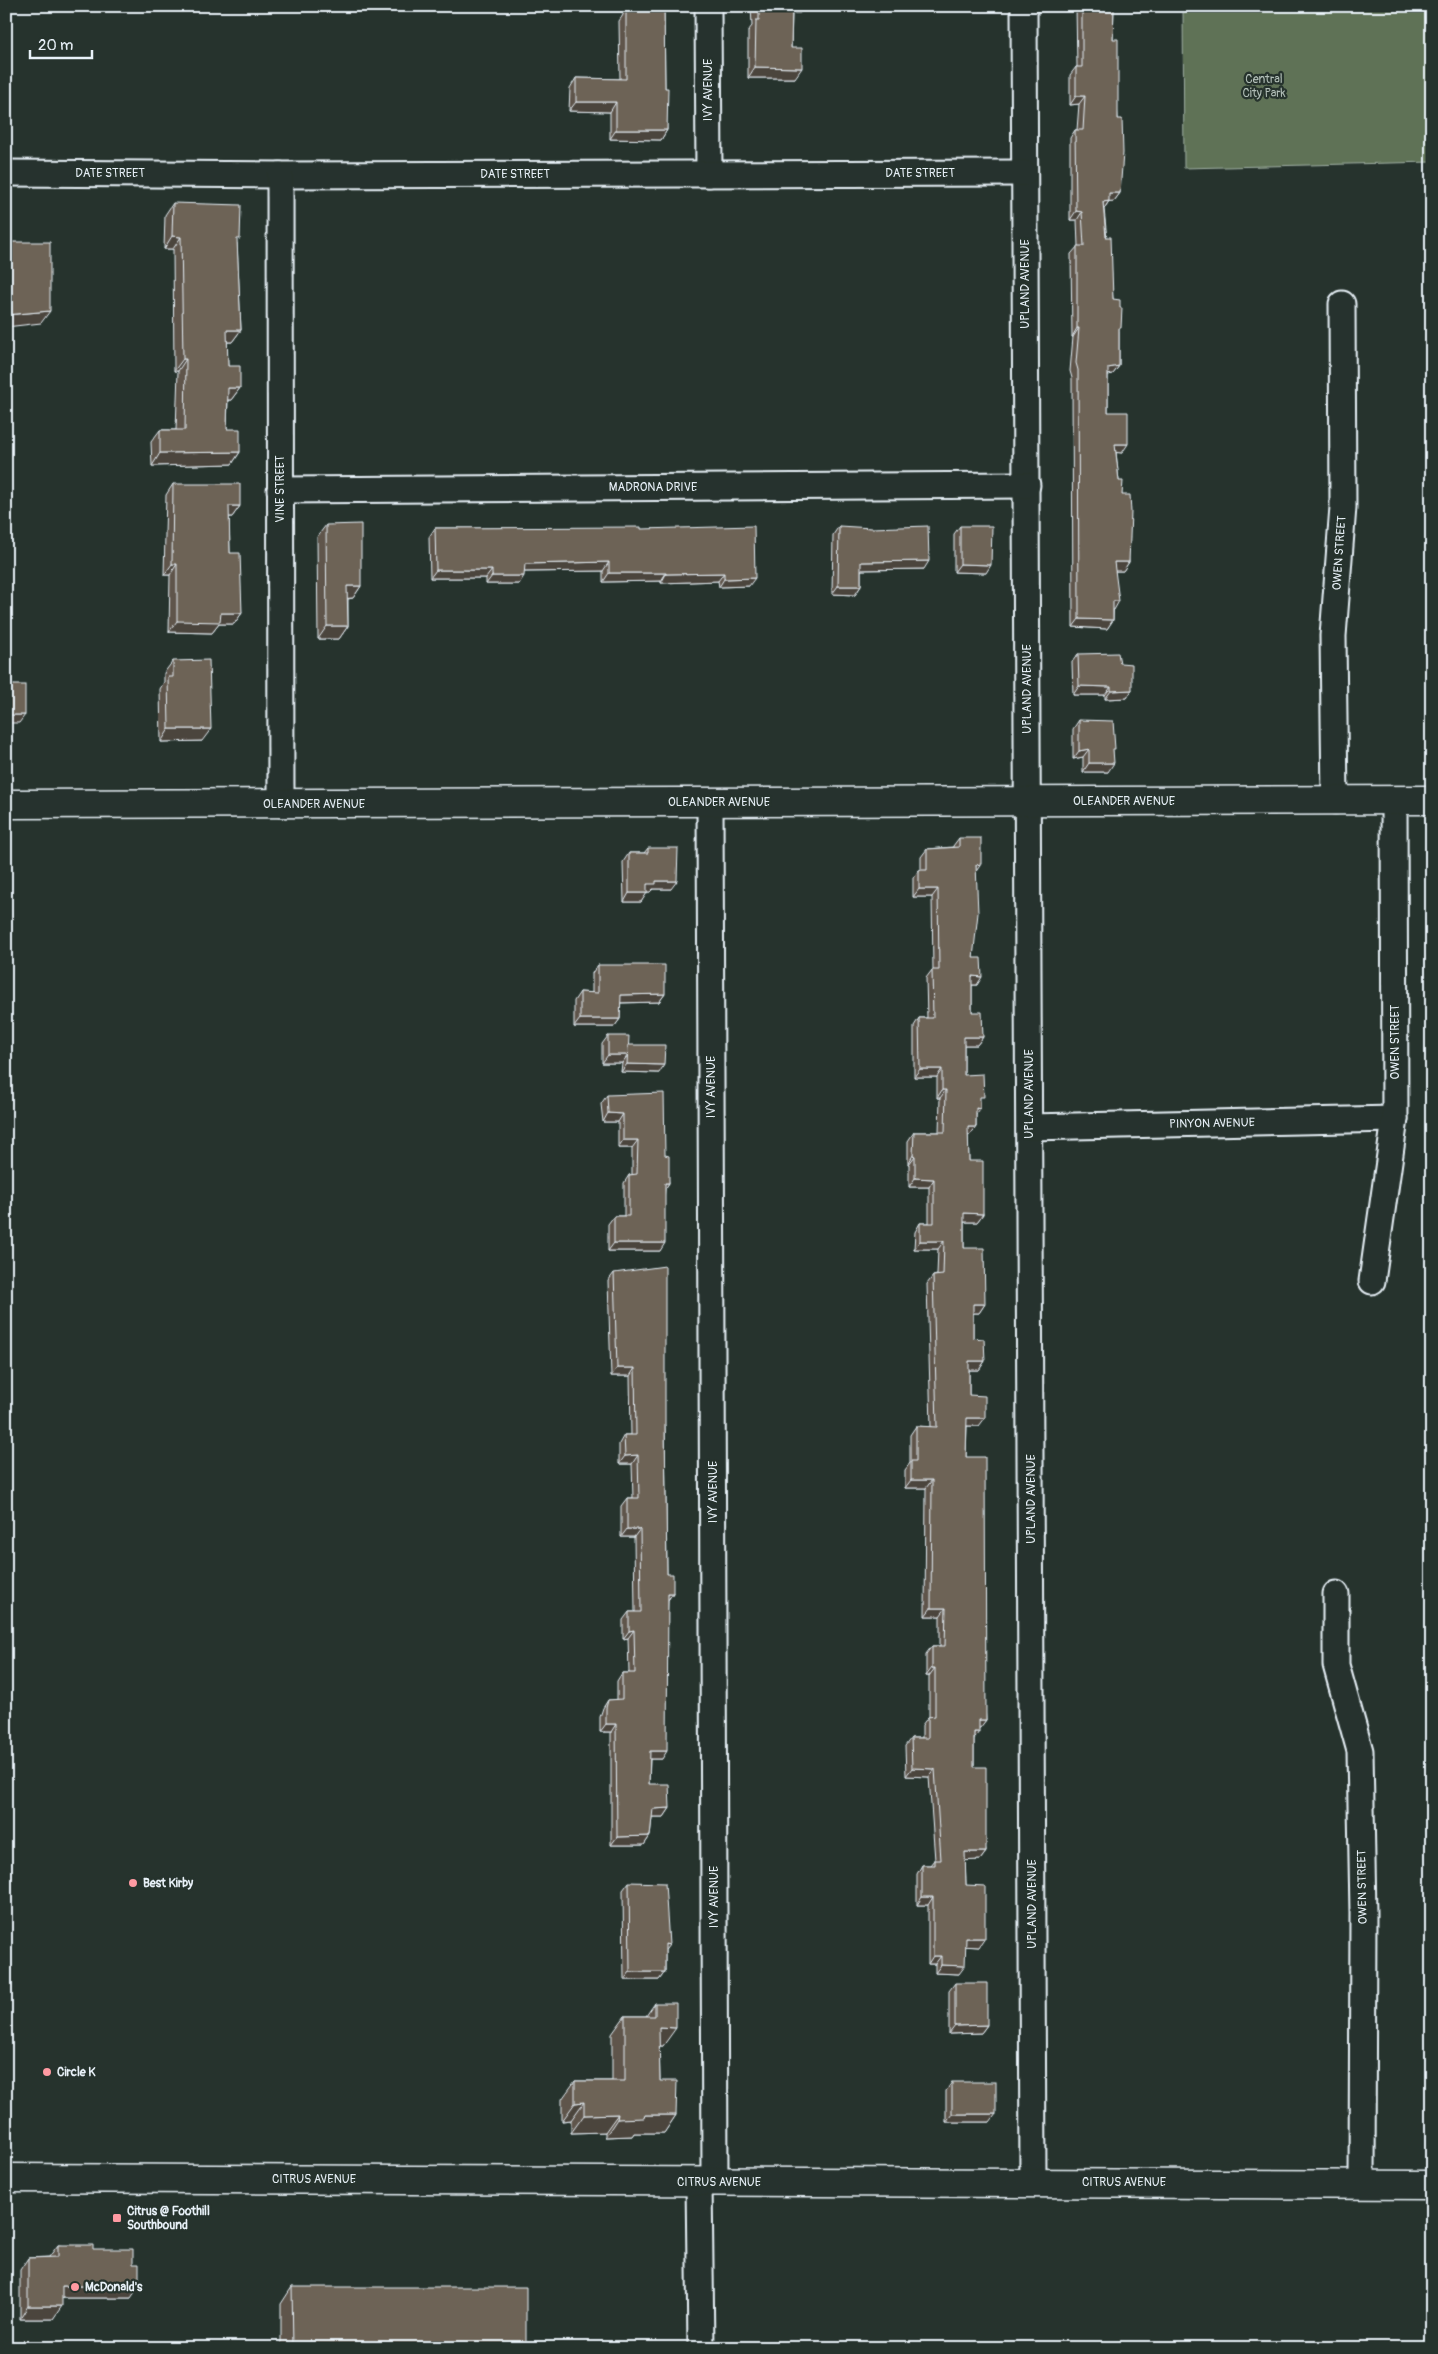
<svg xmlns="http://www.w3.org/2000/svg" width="1438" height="2354" font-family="Pangolin,sans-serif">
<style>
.green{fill:#5e7256;stroke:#a3b2a7}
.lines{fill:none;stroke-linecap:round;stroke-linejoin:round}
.minor-casing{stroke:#e8f1f8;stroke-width:29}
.tertiary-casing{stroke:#e8f1f8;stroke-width:31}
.secondary-casing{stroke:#e8f1f8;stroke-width:31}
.minor{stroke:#26332d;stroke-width:25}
.tertiary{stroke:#26332d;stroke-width:28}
.secondary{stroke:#26332d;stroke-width:28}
.wall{fill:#5e554b;stroke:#e8f1f8}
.shaded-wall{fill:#4c453d;stroke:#e8f1f8}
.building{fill:#6d6357;stroke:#e8f1f8}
.poi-dot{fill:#ff9aa2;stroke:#26332d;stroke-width:2}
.labels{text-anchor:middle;stroke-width:4.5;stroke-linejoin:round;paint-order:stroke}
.park-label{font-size:12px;fill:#b1beb7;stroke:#26332d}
.street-label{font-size:12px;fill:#e8f1f8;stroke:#26332d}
.poi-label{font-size:12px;font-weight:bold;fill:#e8f1f8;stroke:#26332d;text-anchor:start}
</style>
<rect width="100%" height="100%" fill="#26332d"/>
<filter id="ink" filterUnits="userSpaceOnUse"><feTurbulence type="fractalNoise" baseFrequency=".02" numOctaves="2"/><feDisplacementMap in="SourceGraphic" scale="10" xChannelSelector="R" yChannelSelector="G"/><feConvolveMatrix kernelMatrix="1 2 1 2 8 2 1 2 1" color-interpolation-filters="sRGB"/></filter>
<g filter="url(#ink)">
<path class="green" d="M1183 6H1432V162L1184 168Z"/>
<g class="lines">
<defs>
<g id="minor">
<path d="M708 6 709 174"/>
<path d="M1024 6 1033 2182"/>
<path d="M6 173 280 175 1024 173"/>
<path d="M280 175 281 804"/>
<path d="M280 490 1027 485"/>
<path d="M1335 801 1333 636 1343 507 1342 304"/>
<path d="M710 802 715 2182"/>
<path d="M1030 1127 1395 1119"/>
<path d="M1372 1281 1395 1119 1394 800"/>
<path d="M1336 1594V1665L1360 1751 1363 1913 1362 2184"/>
<path d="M699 2182 701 2348"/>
</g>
<path id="tertiary" d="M6 804 1432 800"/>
<path id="secondary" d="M6 2178 1432 2185"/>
</defs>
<use href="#minor" class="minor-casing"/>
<use href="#tertiary" class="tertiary-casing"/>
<use href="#secondary" class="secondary-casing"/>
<use href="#minor" class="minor"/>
<use href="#tertiary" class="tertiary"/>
<use href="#secondary" class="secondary"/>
</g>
<g class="wall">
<path d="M623 6H664L665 88 667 130 661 140 610 139V112L569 111 570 88 576 78 620 79 619 21 623 15Z"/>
<path d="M751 6H805L800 13H792L791 48 795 78H748V31L752 26Z"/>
<path d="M1076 6H1137L1136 8H1114L1113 39 1118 119 1120 193 1114 201H1109L1104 209 1113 299 1119 331V366L1113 374 1108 375V412L1122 453 1116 452 1119 481 1122 495 1129 562 1123 571H1115L1113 620 1107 629 1073 627 1072 378 1070 371 1073 337H1072L1071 254 1078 246 1077 220H1070V138L1075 130H1077L1079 104 1070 105V75L1076 67H1077Z"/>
<path d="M173 203 237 243 241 330 232 342H227L228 366 240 388 231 400H228L227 429 240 452 232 464 152 466 151 442 160 430H176L178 371H174L173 249H164L165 215Z"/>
<path d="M173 484 240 506 232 517H229L230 553 242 613 234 624H219L212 633 169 632 170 575H164L166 495Z"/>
<path d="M326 525 361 586 353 598 348 599V626L339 639H318L317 537Z"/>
<path d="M839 526 924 569 861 570V586L855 595 832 594 833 535Z"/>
<path d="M960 526 986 573 954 572V534Z"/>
<path d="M435 528 641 529 749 586 719 587 718 581 661 583V581L603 582V571L524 572 519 584H486V578H430L429 537Z"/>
<path d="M1078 654 1120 663 1132 690 1127 698 1105 699V695H1073L1072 662Z"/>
<path d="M173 661 202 741 161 742 160 689 164 682V673Z"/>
<path d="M1079 720 1113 751 1108 772H1083V757L1073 759V729Z"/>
<path d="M959 838 976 871 973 958 977 985H972V1012L983 1037 977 1045H964V1075L980 1102 976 1115V1127L970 1135H968L969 1161 983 1214 977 1222H964V1248L985 1304 979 1313H973V1338L985 1361 979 1370H969V1395L979 1426H967L966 1457 986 1720 979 1728 974 1740V1767L986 1852 980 1860H965L966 1885 979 1947 965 1946 959 1974 935 1973V1964H928V1905H917V1874L922 1865H931L935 1860 929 1777 906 1776 905 1746 911 1738H922V1725L928 1717H929V1676H926V1654L932 1646H940V1616H925L926 1488H905V1470L910 1463V1435L916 1426 931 1427 927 1284 933 1276 937 1275 938 1249H914L915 1232 920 1223H929V1187H909V1164H908V1141L914 1132H939L940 1098H937V1077H914V1026L919 1018H927L926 978 932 970H933L932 897H913V878L919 870H921V857L927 849 953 847V846Z"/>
<path d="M648 848 671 889H653L650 892H647L641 902H624L623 862 629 853H644Z"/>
<path d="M598 965 665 994 659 1002 620 1003V1019L614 1027H574V1001L580 992 592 993V973Z"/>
<path d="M608 1036 628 1045 659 1073 621 1072 622 1063H602V1044Z"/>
<path d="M607 1095 665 1155 669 1183 665 1189 660 1251H608V1224L614 1216H624V1183L629 1175H632V1148H618V1122H603L601 1104Z"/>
<path d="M614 1273 665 1426 667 1574 673 1593 668 1600 662 1759H650L649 1784 670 1808 664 1817H652L650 1836 644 1845H611V1732H600V1717L603 1708 608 1700H617V1681L622 1673H629L628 1638 623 1639V1620L629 1612H635L634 1537H621V1506L627 1498H633L632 1464H619V1444L624 1435H631L630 1376H611L608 1281Z"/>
<path d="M629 1882 665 1951V1972L659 1980H624L623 1890Z"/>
<path d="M955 1983 987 2025 981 2033 949 2034V1991Z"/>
<path d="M655 2003 663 2046H659L660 2081 676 2115 664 2133H634L632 2136 605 2137V2132L571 2133V2120L562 2121V2099L575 2081H612V2034L625 2016H646Z"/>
<path d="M952 2082 990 2122H946V2091Z"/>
<path d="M58 2245 93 2249 131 2298H62L53 2319H20V2270L28 2258 49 2257Z"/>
<path d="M292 2287 526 2348H281V2304Z"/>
</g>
<g class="shaded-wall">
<path d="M789 6H805L800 13H784Z"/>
<path d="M1109 6H1137L1136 8H1108Z"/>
<path d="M755 67 802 68 795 78H748Z"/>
<path d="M1076 96H1085L1079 104 1070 105Z"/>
<path d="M576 102H616L610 112 569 111Z"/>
<path d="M616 130H667L661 140 610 139Z"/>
<path d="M1109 193H1120L1114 201 1103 202Z"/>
<path d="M1109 201 1103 210V202Z"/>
<path d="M1076 211 1082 212 1077 220H1070Z"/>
<path d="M172 236 181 237 173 249H164Z"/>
<path d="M50 311 41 323 6 327V315Z"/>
<path d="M1077 328H1079L1073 337H1072Z"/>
<path d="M227 330H241L232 342H218Z"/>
<path d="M183 359H186L178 371H174Z"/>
<path d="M1119 366 1113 374 1102 376 1108 368Z"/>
<path d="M228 388H240L231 400H220Z"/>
<path d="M1115 444H1128L1122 453 1109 452Z"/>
<path d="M240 452 232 464 152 466 160 453Z"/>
<path d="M229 506H240L232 517H221Z"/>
<path d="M929 561 924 569 855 570 861 562Z"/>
<path d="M609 562 603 571 519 572 525 564Z"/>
<path d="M1114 562H1129L1123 571H1108Z"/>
<path d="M172 564H177L170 575H164Z"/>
<path d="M960 564 991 565 986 573 954 572Z"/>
<path d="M436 570H492L486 578H430Z"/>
<path d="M609 573H666L661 581 603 582Z"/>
<path d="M724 573 718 581 661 583 666 574Z"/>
<path d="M492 576H524L519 584H486Z"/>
<path d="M755 578 749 586 719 587 724 579Z"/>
<path d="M347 586H361L353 598 339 599Z"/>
<path d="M838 586H861L855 595 832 594Z"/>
<path d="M1113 601H1119L1114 610 1107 609Z"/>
<path d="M221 613H242L234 624H219L212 633 169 632 177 621Z"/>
<path d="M1079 619 1113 620 1107 629 1073 627Z"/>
<path d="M327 626H348L339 639H318Z"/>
<path d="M1079 686 1111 687 1105 695H1073Z"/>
<path d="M1132 690 1127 698 1105 699 1111 691Z"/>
<path d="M6 715H25L19 723H6Z"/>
<path d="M169 729H211L202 741 161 742Z"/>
<path d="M1089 749 1083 757 1073 759 1079 751Z"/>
<path d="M1089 763H1114L1108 772H1083Z"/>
<path d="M981 864 975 873 976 865Z"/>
<path d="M656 881H677L671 889H653L650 892H641L647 884Z"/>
<path d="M919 889H938L932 897H913Z"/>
<path d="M629 893H647L641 902H624Z"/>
<path d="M972 976 982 977 977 985H966Z"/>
<path d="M665 994 659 1002 615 1003 621 995Z"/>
<path d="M580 1019H620L614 1027H574Z"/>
<path d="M964 1037H983L977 1045H958Z"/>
<path d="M608 1055H628L622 1063H602Z"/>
<path d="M627 1064 664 1065 659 1073 621 1072Z"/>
<path d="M920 1069H942L937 1077H914Z"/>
<path d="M942 1090H946L940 1098H937Z"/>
<path d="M976 1108 980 1109 974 1117Z"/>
<path d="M608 1113 623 1114 618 1122H603Z"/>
<path d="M968 1127H976L970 1135H962Z"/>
<path d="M623 1140H638L632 1148H618Z"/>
<path d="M913 1155 915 1156 909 1164H908Z"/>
<path d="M915 1178 934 1179 929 1187H909Z"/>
<path d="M665 1183H669L663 1192Z"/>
<path d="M964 1213 983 1214 977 1222H958Z"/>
<path d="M920 1241H944L938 1249H914Z"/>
<path d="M614 1243H665L660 1251H608Z"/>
<path d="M973 1304H985L979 1313H967Z"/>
<path d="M969 1361H985L979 1370H963Z"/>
<path d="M617 1368H635L630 1376H611Z"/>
<path d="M967 1418H985L979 1426H961Z"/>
<path d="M638 1455 632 1464H619L625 1456Z"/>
<path d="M911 1480H932L926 1488H905Z"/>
<path d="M627 1529H640L634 1537H621Z"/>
<path d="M668 1593H673L667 1601Z"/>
<path d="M931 1608H946L940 1616H925Z"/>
<path d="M634 1630 628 1638 623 1639 629 1631Z"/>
<path d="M932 1668H935L929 1676H926Z"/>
<path d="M979 1720H986L980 1728H973Z"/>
<path d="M606 1724H616L611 1732H600Z"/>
<path d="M974 1732H979L973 1740Z"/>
<path d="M650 1751H667L662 1759H645Z"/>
<path d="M912 1768 935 1769 929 1777 906 1776Z"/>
<path d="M670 1808 664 1817H647L653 1809Z"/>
<path d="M650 1836 644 1845H611L617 1837Z"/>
<path d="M965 1852H986L980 1860 959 1861Z"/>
<path d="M922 1897H933L928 1905H917Z"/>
<path d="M966 1938H985L979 1947 960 1946Z"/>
<path d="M665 1944 669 1945 663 1953Z"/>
<path d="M933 1956H941L935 1964H928Z"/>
<path d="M941 1965 965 1966 959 1974 935 1973Z"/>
<path d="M630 1972H665L659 1980H624Z"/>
<path d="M987 2025 981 2033 949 2034 955 2026Z"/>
<path d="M659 2027 676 2028 663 2046H646Z"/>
<path d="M584 2102 571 2120 562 2121 575 2103Z"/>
<path d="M618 2114 605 2132 571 2133 584 2115Z"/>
<path d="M952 2114H996L990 2122H946Z"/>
<path d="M645 2115H676L664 2133H634L632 2136 605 2137 617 2119Z"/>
<path d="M62 2286H139L131 2298H53Z"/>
<path d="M28 2306H62L53 2319H20Z"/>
</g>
<g class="building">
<path d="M630 6H664L665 88H668L667 130H616V102H576V78L626 79V12H630Z"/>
<path d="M759 6H792L791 48H802V68L755 67 756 20H759Z"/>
<path d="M1082 6H1114L1113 39H1118V119H1122L1123 153 1120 193H1109V201L1103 202 1106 237H1111L1113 299 1120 300V308H1122L1121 328H1119V366L1108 368V412H1128V444H1115L1119 481H1123L1122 495H1130L1131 512 1129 562H1114L1119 601H1113V620L1079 619 1078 370 1076 363 1079 328H1077V246H1084L1082 212 1076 211 1075 130H1083L1085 96H1076V67H1082Z"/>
<path d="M173 203 241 205 240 239H237L241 330H227L228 366H240V388H228L227 429H240V452L160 453V430H185L186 359H183L181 237 172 236Z"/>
<path d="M6 242H50V311L6 315Z"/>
<path d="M173 484H240V506H229L230 553H240L242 613H221L220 622 177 621V564H172Z"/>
<path d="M361 524V586H347L348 626H327L326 525Z"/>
<path d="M754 526 755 578 724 579V573L666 574V573H609V562L525 564 524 576H492V570H436L435 528 641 527V529Z"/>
<path d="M839 526 872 528 928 526 929 561 861 562V586H838Z"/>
<path d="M960 526H992L991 565 960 564Z"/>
<path d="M1118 653 1120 663 1132 664V690L1111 691V687L1079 686 1078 654Z"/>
<path d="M209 660 211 729H169L168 677H173V661Z"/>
<rect x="6" y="685" width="19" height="30"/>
<path d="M1079 720 1113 721 1115 749H1113L1114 763H1089V749L1079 751Z"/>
<path d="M959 838H981V864L976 865 978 913 973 958H981L982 977 972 976V1012H982L983 1037H964V1075L983 1074 984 1097H980V1109L976 1108V1127H968L969 1161H983V1214L964 1213V1248H984L985 1304H973V1338L984 1339 985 1361H969V1395L985 1396V1418H967L966 1457H985L986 1720H979V1732H974V1767H986V1852H965L966 1885 985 1886V1938H966L965 1966 941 1965V1956H933V1897H922V1865H935V1860H941L935 1769 912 1768 911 1738H928V1717L935 1716V1668H932V1646H945L946 1608H931L932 1480H911V1461H916V1426L937 1427 933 1276 943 1275 944 1241H920V1223H934V1179L915 1178V1156L913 1155 914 1132H945L946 1090H942V1069H920L919 1018H933L932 970H939L938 889H919V870H927V849L959 847Z"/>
<path d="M648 848H678L677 881H656V884H647V893H629V853H648Z"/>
<path d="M598 965H665V994L621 995 620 1019H580V992L598 993Z"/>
<path d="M608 1036H629L628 1055H608Z"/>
<path d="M628 1045H665L664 1065 627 1064Z"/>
<path d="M664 1093 665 1155 669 1156V1183H665V1243H614V1216H629V1175L637 1174 638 1140H623V1114L608 1113 607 1095Z"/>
<path d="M665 1266V1426L667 1574H673V1593H668L667 1751H650L649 1784H669L670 1808 653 1809 650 1836 617 1837 616 1724H606V1708L608 1700 622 1699V1673H635L634 1630 629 1631V1612H641L640 1529H627V1498H639L638 1455 625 1456 624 1435H636L635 1368H617L614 1273Z"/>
<path d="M629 1882 665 1883 669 1945 665 1944V1972H630Z"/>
<path d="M955 1983H987V2025L955 2026Z"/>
<path d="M655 2003H676V2028L659 2027 660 2081H677L676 2115H645L644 2118 617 2119 618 2114 584 2115V2102L575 2103V2081H625V2016H655Z"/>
<rect x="952" y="2082" width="44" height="32"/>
<path d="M58 2245H93V2249H133V2264H139V2286H62V2306H28V2258L58 2257Z"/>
<path d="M292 2287H526V2348H293Z"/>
</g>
</g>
<g class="poi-dot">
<circle cx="133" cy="1883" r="5"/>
<circle cx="47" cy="2072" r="5"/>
<rect x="112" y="2213" width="10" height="10" rx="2.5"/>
<circle cx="75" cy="2287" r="5"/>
</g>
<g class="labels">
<g class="park-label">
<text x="1264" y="83">Central<tspan x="1264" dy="14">City Park</tspan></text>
</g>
<g class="street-label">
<text transform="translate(708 90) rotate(-90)" y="4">IVY AVENUE</text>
<text x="110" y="177">DATE STREET</text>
<text x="920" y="177">DATE STREET</text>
<text x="515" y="178">DATE STREET</text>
<text transform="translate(1025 284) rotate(-90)" y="4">UPLAND AVENUE</text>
<text x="653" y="491">MADRONA DRIVE</text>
<text transform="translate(280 489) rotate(-90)" y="4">VINE STREET</text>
<text transform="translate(1339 553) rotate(-86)" y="4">OWEN STREET</text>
<text transform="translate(1027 689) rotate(-90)" y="4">UPLAND AVENUE</text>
<text x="1124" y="805">OLEANDER AVENUE</text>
<text x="719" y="806">OLEANDER AVENUE</text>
<text x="314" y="808">OLEANDER AVENUE</text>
<text transform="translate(1395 1042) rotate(-90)" y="4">OWEN STREET</text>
<text transform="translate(711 1087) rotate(-90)" y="4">IVY AVENUE</text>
<text transform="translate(1029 1094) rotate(-90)" y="4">UPLAND AVENUE</text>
<text transform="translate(1212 1123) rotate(-1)" y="4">PINYON AVENUE</text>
<text transform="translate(713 1492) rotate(-90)" y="4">IVY AVENUE</text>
<text transform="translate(1031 1499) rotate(-90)" y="4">UPLAND AVENUE</text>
<text transform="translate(1362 1887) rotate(-91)" y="4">OWEN STREET</text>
<text transform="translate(714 1897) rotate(-90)" y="4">IVY AVENUE</text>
<text transform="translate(1032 1904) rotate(-90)" y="4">UPLAND AVENUE</text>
<text x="314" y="2183">CITRUS AVENUE</text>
<text x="719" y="2186">CITRUS AVENUE</text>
<text x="1124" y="2186">CITRUS AVENUE</text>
</g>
<g class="poi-label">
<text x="143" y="1887">Best Kirby</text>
<text x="57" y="2076">Circle K</text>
<text x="127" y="2215">Citrus @ Foothill<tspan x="127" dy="14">Southbound</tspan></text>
<text x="85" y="2291">McDonald's</text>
</g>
</g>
<rect width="1438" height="2354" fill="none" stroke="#26332d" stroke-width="25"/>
<rect x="12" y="12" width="1413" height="2329" fill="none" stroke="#e8f1f8" stroke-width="2" filter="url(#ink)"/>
<path d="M30 50v8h62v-8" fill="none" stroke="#e8f1f8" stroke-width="2.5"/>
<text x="38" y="50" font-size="15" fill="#e8f1f8" stroke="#26332d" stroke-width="4" paint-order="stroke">20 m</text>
</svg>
